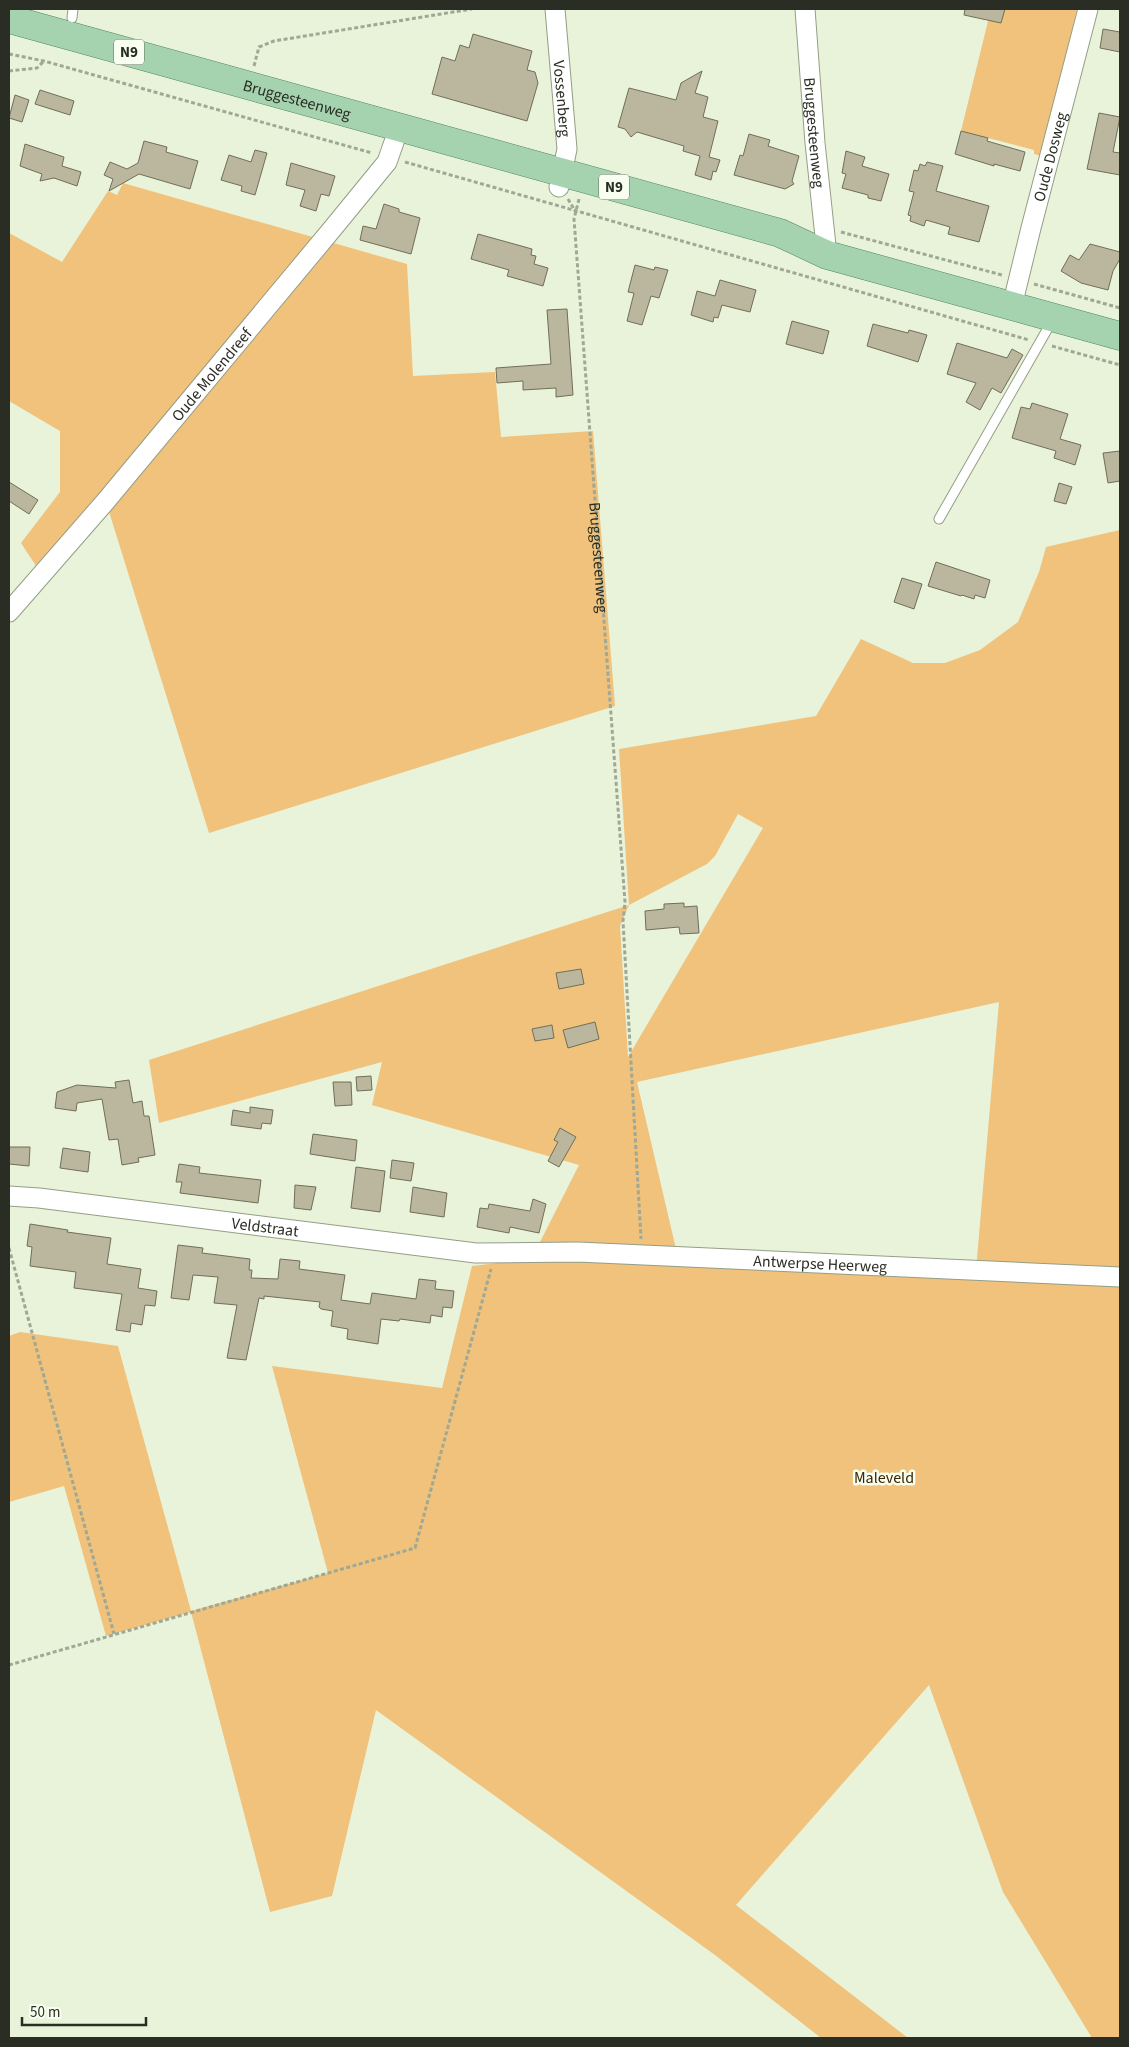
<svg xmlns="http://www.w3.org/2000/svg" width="1129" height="2047" font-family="'Source Sans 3',sans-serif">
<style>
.green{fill:#f0c27b;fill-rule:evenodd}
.building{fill:#bab79e;stroke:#716e57}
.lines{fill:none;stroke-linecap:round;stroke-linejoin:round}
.lane-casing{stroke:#949e87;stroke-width:11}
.street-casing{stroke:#949e87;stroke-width:21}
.primary-casing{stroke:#53865d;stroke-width:29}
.path{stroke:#9fa894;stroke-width:3;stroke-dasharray:4 2.5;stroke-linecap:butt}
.lane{stroke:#fff;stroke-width:9}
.street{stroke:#fff;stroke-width:19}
.primary{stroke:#a5d3b0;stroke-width:28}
.labels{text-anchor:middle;stroke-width:5;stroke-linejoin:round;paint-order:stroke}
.shield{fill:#f8fff0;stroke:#676c60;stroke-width:1}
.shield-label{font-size:15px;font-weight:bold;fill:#292d23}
.street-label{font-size:16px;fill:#292d23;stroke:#f8fff0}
.park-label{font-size:16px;fill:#392604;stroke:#f8fff0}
</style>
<rect width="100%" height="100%" fill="#e8f3da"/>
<g class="green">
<path d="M991 9H1077L1042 156 1034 154V150L961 131Z"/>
<path d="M123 183 407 264 413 376 495 372 501 437 593 431 615 706 209 833 106 502 38 569 21 543 60 492V431L9 401V233L62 262 108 191 117 195Z"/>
<path d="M1120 530V2038H1092L1003 1892 929 1685 736 1905 908 2038H821L715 1955 376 1710 332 1896 270 1912 191 1612 106 1636 64 1486 9 1502V1336L20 1332 118 1346 191 1611 328 1573 272 1366 442 1388 472 1266 538 1258V1246L579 1165 372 1105 382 1062 159 1123 149 1060 629 905 619 749 816 716 861 639 913 663H945L980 650 1018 622 1039 572 1046 547ZM738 814 763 828 628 1057 620 926 629 905 707 864 715 856ZM999 1002 976 1270 676 1249 637 1082Z"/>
</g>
<g class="building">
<path d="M965 9H1005L1001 23 964 15Z"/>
<path d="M1103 29 1120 32V52L1100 48Z"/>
<path d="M473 34 532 51 527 70 535 72 538 83 527 121 432 94 442 57 455 61 460 45 469 48Z"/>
<path d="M702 71 695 93 708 97 703 117 718 121 709 157 720 160 716 172 713 171 711 180 695 175 700 156 683 151 684 146 637 132 631 137 625 129 618 127 629 88 676 100 681 83Z"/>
<path d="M40 90 74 101 70 115 35 104Z"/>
<path d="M15 95 29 100 22 122 9 118Z"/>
<path d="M1099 113 1120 117 1113 152 1120 153V175L1087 169Z"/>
<path d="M961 131 988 138 987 141 1025 152 1020 171 994 164V166L955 154Z"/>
<path d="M749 134 770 140 768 146 799 156 792 181 794 184 785 189 734 175 740 155 743 156Z"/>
<path d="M144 141 167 147 166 152 198 161 190 189 139 174 109 191 113 179 104 175 110 162 127 169 138 163Z"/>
<path d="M25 144 64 157 62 166 81 172 77 186 54 178 40 181 42 174 20 166Z"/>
<path d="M255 150 267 153 255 195 241 191 242 186 221 180 229 155 251 162Z"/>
<path d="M846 151 865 157 862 166 889 174 881 201 868 198V195L842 188 846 174 842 173Z"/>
<path d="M927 162 943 166 936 191 989 206 979 242 948 234 950 227 926 220 924 226 910 221 911 216 908 215 914 192 909 191 914 170 918 171 920 164 925 166Z"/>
<path d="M291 163 335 176 329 196 321 194 316 211 300 206 305 190 286 185Z"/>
<path d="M384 204 399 209V212L420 218 411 254 360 240 363 226 376 229Z"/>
<path d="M478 234 532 249 531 255 536 256 534 264 548 268 543 286 507 276 509 270 471 259Z"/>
<path d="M1090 244 1120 252V259L1113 271 1108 290 1081 283 1061 271 1070 255 1079 260Z"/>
<path d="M635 265 654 270 655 267 668 270 659 298 651 296 642 325 627 321 634 293 628 292Z"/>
<path d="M720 280 756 290 750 312 722 305 718 318 714 317 713 322 691 315 697 291 715 296Z"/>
<path d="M567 309 573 395 556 397V388L523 390V381L497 383 496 368 551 364 547 310Z"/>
<path d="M792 321 829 331 823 354 786 344Z"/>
<path d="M873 324 908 333 909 330 927 335 918 362 867 346Z"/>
<path d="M957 343 1007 358 1012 349 1023 355 1001 393 992 388 980 410 966 402 976 383 947 374Z"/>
<path d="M1032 403 1068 414 1060 439 1081 445 1075 465 1054 458 1056 451 1012 438 1021 407 1030 409Z"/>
<path d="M1120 451V481L1108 483 1103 453Z"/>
<path d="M9 482 38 500 29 514 9 501Z"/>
<path d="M1059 483 1072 487 1066 504 1054 501Z"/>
<path d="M936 562 990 580 985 598 975 595 974 599 962 595 961 596 928 586Z"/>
<path d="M902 578 922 584 914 609 894 602Z"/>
<path d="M684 903V907L697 906 699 933 680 934 679 927 646 930 645 911 664 909V904Z"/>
<path d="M581 969 584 984 559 989 556 973Z"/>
<path d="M595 1022 599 1039 568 1048 563 1030Z"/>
<path d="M552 1025 554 1038 535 1041 532 1029Z"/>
<path d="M371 1076 372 1090 357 1091 356 1077Z"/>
<path d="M129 1080 133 1103 142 1101 144 1116H149L155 1155 138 1158 139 1162 122 1165 118 1139 109 1140 102 1099 77 1103 76 1111 55 1108 57 1092 77 1085 116 1088 115 1082Z"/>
<path d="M333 1082H351L352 1105 335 1106Z"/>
<path d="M250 1107 273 1110 271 1124 262 1123 261 1129 231 1125 233 1110 250 1113Z"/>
<path d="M560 1128 576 1137 559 1167 548 1161 558 1142 554 1140Z"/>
<path d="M313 1134 357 1140 355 1161 310 1154Z"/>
<path d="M9 1147H30L29 1166 9 1164Z"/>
<path d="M63 1148 90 1152 88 1172 60 1168Z"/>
<path d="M392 1160 414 1163 411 1181 390 1178Z"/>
<path d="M179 1164 200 1167 199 1173 261 1180 258 1203 180 1193 182 1182H176Z"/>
<path d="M356 1167 385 1171 380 1212 351 1208Z"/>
<path d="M295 1185 316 1187 311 1210 294 1208Z"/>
<path d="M413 1187 447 1193 444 1217 410 1212Z"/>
<path d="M533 1199 546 1204 539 1233 510 1227 509 1233 477 1227 480 1208 488 1209 489 1204 530 1211Z"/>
<path d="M30 1224 68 1230 67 1232 111 1238 107 1264 141 1269 138 1288 157 1291 155 1306 145 1305 142 1325 131 1323 130 1332 116 1330 122 1294 74 1288 76 1272 30 1266 32 1247 27 1246Z"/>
<path d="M178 1245 203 1248 202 1253 250 1259 249 1270H252L251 1278 278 1279 280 1259 300 1261 299 1269 345 1275 341 1300 370 1304 372 1293 416 1299 419 1279 436 1281 435 1289 454 1291 452 1308 443 1307 442 1317 431 1315 430 1323 400 1319 399 1321 381 1319 378 1344 347 1339 348 1329 331 1326 333 1311 321 1309 319 1307 320 1302 264 1296V1299L259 1298 246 1360 227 1358 237 1305 214 1303 218 1277 193 1275 189 1300 171 1298Z"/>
</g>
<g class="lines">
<defs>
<g id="lane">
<path d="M72 18 73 9"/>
<path d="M939 519 1052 321"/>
</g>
<g id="street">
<path id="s2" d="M555 9 567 149 559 187"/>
<path id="s3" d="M805 9 815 143 827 255"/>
<path id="s4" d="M1012 306 1031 228 1088 9"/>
<path id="s5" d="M9 612 105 502 333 228 387 162 399 128"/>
<path id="s6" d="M9 1196 39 1198 476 1253 578 1252 1120 1277"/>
</g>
<g id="primary">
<path id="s7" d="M9 19 780 233 827 255 1120 336"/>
</g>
</defs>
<use href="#lane" class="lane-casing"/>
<use href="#street" class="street-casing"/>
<use href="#primary" class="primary-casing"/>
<g class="path">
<path d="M9 54 44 61 372 153"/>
<path d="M254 66 259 47 274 41 472 9"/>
<path d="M9 71 37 68 44 61"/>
<path d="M405 162 1029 340"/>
<path d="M568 199 575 211"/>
<path id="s1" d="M579 199 574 219 625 902 623 921 641 1239"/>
<path d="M841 232 1002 275"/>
<path d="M1034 284 1120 308"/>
<path d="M1052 346 1120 365"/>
<path d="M9 1248 114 1634"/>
<path d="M9 1665 415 1548 491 1269"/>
</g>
<use href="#lane" class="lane"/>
<use href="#street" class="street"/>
<use href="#primary" class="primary"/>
</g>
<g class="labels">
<g class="shield">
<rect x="114" y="39.5" width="30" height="25" rx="4"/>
<rect x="599" y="174.5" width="30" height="25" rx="4"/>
</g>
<g class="shield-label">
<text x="129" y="57">N9</text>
<text x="614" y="192">N9</text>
</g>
<g class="street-label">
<text dy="6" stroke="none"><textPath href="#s2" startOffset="90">Vossenberg</textPath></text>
<text dy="6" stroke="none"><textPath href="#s7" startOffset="299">Bruggesteenweg</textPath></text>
<text dy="6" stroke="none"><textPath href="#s3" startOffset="124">Bruggesteenweg</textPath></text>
<text dy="6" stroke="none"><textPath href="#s4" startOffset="154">Oude Dosweg</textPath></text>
<text dy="6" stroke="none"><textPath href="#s5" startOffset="312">Oude Molendreef</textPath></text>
<text dy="6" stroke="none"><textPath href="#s1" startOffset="360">Bruggesteenweg</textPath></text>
<text dy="6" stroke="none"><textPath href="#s6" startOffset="258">Veldstraat</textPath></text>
<text dy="6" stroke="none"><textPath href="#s6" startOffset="815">Antwerpse Heerweg</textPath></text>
</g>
<g class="park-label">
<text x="884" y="1483">Maleveld</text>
</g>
</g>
<rect width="1129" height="2047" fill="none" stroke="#292d23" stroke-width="20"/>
<path d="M22 2017v8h124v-8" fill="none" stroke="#292d23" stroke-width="2.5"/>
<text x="30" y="2017" font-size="15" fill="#292d23" stroke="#f8fff0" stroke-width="4" paint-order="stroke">50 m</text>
</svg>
